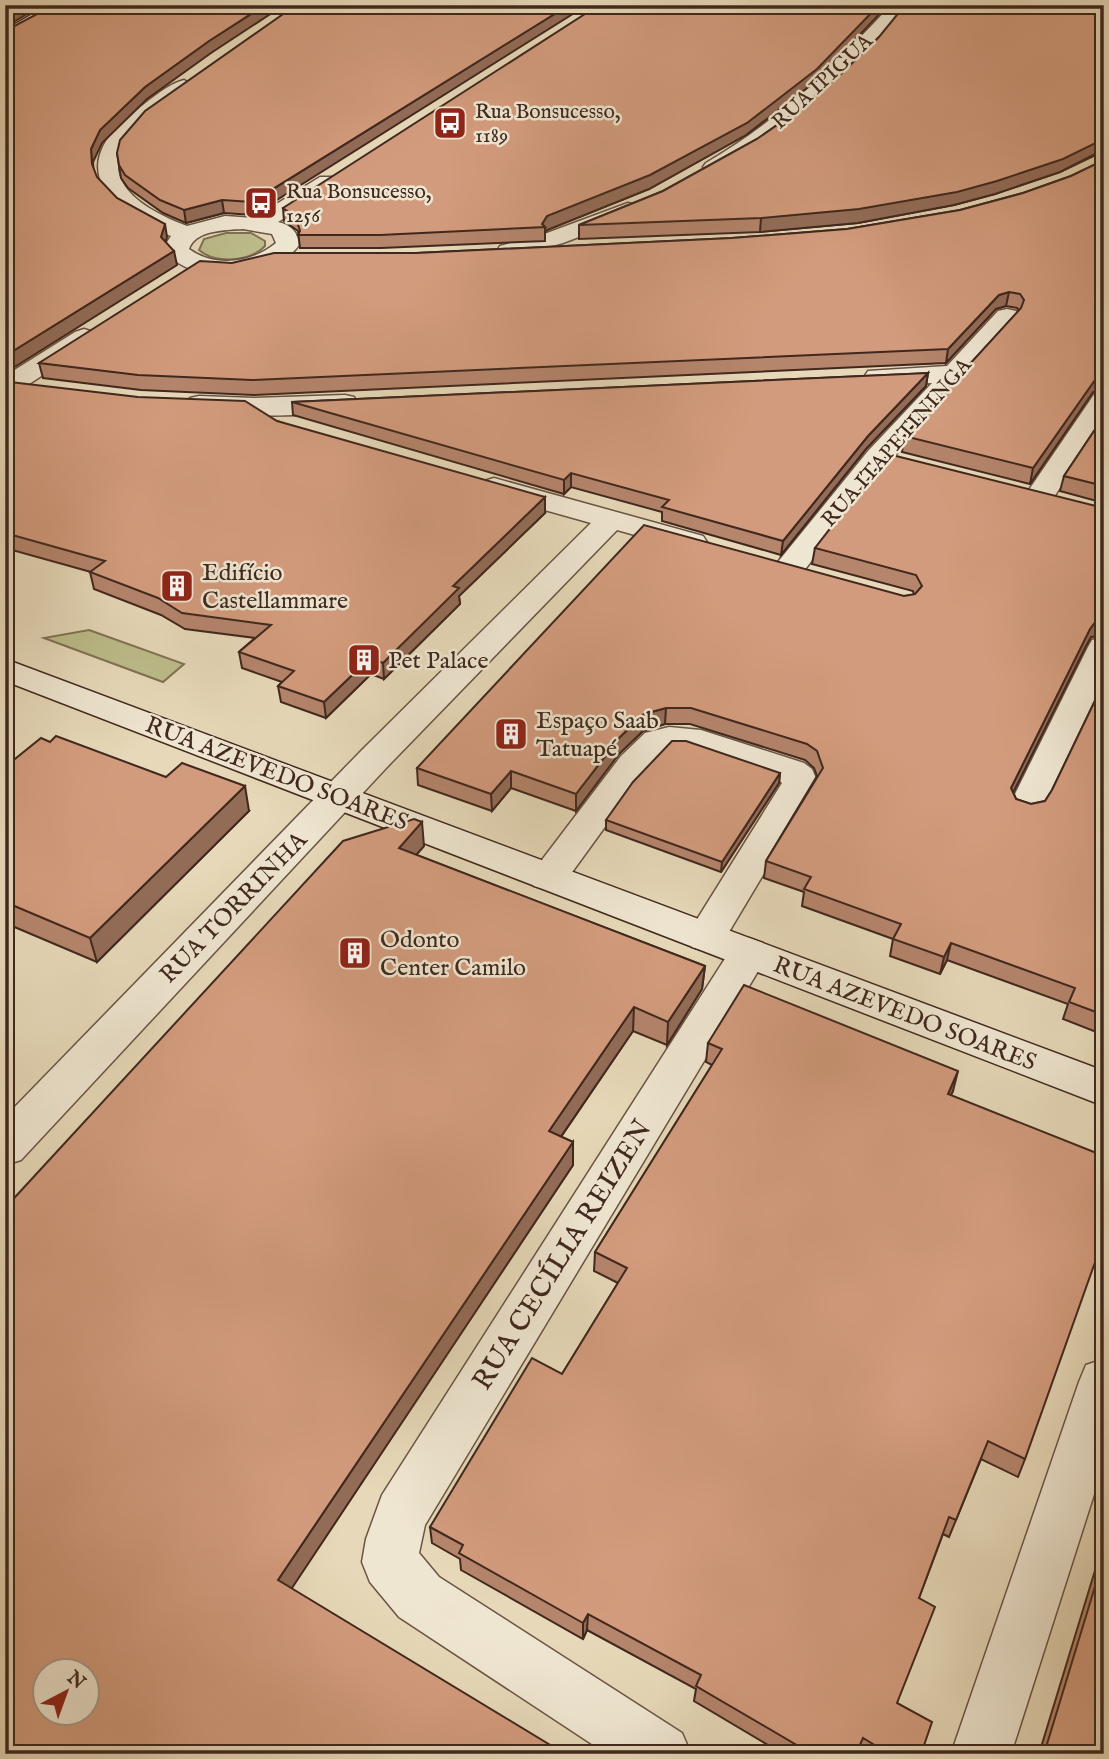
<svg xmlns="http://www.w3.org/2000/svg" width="1109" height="1759" font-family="'IM FELL English',serif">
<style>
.green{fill:#bcbc8a;stroke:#7e7254;stroke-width:2}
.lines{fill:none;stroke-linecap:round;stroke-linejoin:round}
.street-casing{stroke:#6a5444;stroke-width:3}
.secondary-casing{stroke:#40281e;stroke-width:3}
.street{fill:#efe6d1;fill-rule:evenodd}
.secondary{fill:#efe6d1;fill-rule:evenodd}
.wall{fill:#b5856c;stroke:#40281e;stroke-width:2}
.shaded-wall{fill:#936c58;stroke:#40281e;stroke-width:2}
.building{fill:#d29b7d;stroke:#40281e;stroke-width:2;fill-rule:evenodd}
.labels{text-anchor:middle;stroke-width:5;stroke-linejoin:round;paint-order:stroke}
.far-street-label{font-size:21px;fill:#40281e;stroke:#efe6d1}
.far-poi-label{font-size:21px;fill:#40281e;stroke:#efe6d1;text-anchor:start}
.poi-label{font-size:24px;fill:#40281e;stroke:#efe6d1;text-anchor:start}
.street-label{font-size:24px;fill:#40281e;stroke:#efe6d1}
.near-street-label{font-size:28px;fill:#40281e;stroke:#efe6d1}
</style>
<rect width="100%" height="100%" fill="#e6d8b8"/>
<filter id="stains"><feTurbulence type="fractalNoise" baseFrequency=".00286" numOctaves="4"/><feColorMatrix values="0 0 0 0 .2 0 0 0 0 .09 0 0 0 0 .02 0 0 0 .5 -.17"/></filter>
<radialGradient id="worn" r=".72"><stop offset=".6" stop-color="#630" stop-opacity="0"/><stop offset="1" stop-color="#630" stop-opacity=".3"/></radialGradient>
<g class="green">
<path d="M226 233H251L265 241V246C250 262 215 264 199 250L204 239Z"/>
<path d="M89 630 184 664 163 682 44 638Z"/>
</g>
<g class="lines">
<defs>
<g id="street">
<path d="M891 5H909C884 40 747 182 706 171L703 167 706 163C782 118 831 69 891 5Z"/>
<path d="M184 80 193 86 191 90C170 104 146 117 130 136 93 182 149 212 187 226L225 216 254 218 320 177H336L339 182 336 187 278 222C291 225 298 232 299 245 276 279 190 287 166 251L167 242 171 236C102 210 65 162 138 109 151 99 168 84 184 80ZM243 229 272 234 276 243C252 263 215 268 189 249 195 230 226 230 243 229Z"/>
<path d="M628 203 636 205 639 210 636 215 563 243 508 258 500 256 497 251 500 246 547 233Z"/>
<path d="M1007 309 1016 311 1019 316 1016 321 888 463 799 577 788 579 777 577 773 570 777 563 868 451 932 383 877 385 868 383 864 377 868 371 947 366 998 311Z"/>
<path d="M84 329 93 332 97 337 93 342 14 394 5 396V376L75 332Z"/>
<path d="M1104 391V420L1054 497 1049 503 1039 506 1029 503 1024 497 1095 393Z"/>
<path d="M345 395 354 397 358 403 354 409C323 417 221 418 190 410L186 404 190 398 199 396 254 398Z"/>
<path d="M494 478 703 536 707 542 703 548 692 551 617 530 388 766 21 1160 5 1165V1117L362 750 591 523 484 493 480 487 484 481Z"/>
<path d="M1104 637V682L1045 806 1040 815 1027 818 1014 815 1009 806 1088 647 1092 640Z"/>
<path d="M669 727 701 730 804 763 812 769 818 783 720 947 706 951 692 947 686 937 782 783 778 779 686 749H670L631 791 562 886 548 890 534 886 529 877 621 756 645 733Z"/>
<path d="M749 938 763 943 769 953 425 1525 419 1553 439 1577 682 1733 691 1754H607L399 1617 370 1582 362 1562 366 1539 382 1495 735 943Z"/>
<path d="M1104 1359V1463L1011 1754H951L1079 1382 1086 1365Z"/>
</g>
<g id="secondary">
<path d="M48 5H69L5 42V30Z"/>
<path d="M5 659 1104 1071V1106L5 681Z"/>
</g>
</defs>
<use href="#street" class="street-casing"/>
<use href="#secondary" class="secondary-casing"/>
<use href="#street" class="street"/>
<use href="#secondary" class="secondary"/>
</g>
<g class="wall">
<path d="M296 5 253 215 224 213 186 223 163 213 128 188 121 178 117 153Z"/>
<path d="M1104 9V151L1060 172 995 194 954 205 858 223 760 232 579 239V225L663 191 757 139 800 109 841 74 879 37Z"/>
<path d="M816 81 746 135 649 189 547 230 545 233V241L381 248H300L298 231 284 221 283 208Z"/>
<path d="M1104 160V389L1093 392 1030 484 902 452 904 436 1019 311 1017 308 1006 306 996 309 946 363 254 395 141 390 43 378 39 363 232 263 416 253 732 238 847 229 960 210 1023 193 1071 176Z"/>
<path d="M928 373 926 386 866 449 781 555 662 521V512L571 487 564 494 293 415 292 402Z"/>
<path d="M5 382 277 421 545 513 459 596 460 604 384 679 371 674 326 718 281 702 278 686 282 682 242 668 239 652 255 638 185 629 161 615 94 589 90 572H91L5 548Z"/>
<path d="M1104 416V503L1060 491 1064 476Z"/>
<path d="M1104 508V635L1091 637 1086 646 1013 792 1016 799 1031 804 1045 801 1052 790 1104 682V1035L1063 1019 1068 1004 947 960 940 974 890 956 893 939 802 906 804 892 764 878 766 861 817 776 814 768 805 760 690 724H665L643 731 619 754 576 811 511 788 492 811 418 785 417 768 904 596 914 595 913 591 812 564 815 548Z"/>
<path d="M5 767 249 811 97 962 5 923Z"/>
<path d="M780 773 779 783 721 872 606 830V820Z"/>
<path d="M424 846 416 855 705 966 702 989 667 1045 633 1031 561 1137 573 1142V1165L291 1588 5 1754V1208Z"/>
<path d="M708 1043 953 1091 951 1095 1025 1459 1018 1477 981 1459 949 1537 943 1534 919 1598 897 1703 921 1754H859L857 1753V1754H783L694 1701 696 1689 587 1630 583 1639 461 1570 460 1559 432 1543 430 1527 562 1374 618 1283 594 1271 595 1252 712 1065 706 1062Z"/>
<path d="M1104 1541V1754H1039Z"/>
</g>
<g class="shaded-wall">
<path d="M20 5H42L5 27V14Z"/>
<path d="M265 5H284L211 53 147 99 102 143 93 162 94 177 92 164 91 149 100 130 145 87 209 41Z"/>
<path d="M569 5H587L253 215 252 202Z"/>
<path d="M879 5H888L816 81 746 135 649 189 547 230 545 233V227L542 224 547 216Z"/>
<path d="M1104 139 1103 150 1060 172 995 194 954 205 858 223 760 232 761 218Z"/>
<path d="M222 200 224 213 186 223 184 210Z"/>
<path d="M165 224 167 237 163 251 161 237Z"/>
<path d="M174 251 177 265 5 373V356Z"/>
<path d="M1009 292 1006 306 996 309 946 363 948 349 999 295Z"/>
<path d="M928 373 926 386 866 449 781 555 783 541 868 436Z"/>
<path d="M1104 375V389L1093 392 1030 484 1033 468 1097 377Z"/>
<path d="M571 473V487L564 494V480Z"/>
<path d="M545 497V513L459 596 460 604 384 679 383 663 453 586Z"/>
<path d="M1104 620V635L1091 637 1086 646 1007 805 1011 788 1090 629 1096 621Z"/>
<path d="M370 658 371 674 326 718 324 702Z"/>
<path d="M666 708 665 724 643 731 619 754 576 811V794L620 737 644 714Z"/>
<path d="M511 771V788L492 811 491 794Z"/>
<path d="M780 773 779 783 721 872 722 862Z"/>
<path d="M245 786 249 811 97 962 90 938Z"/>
<path d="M422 822 424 846 401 872 399 848Z"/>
<path d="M951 943 947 960 940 974 944 957Z"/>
<path d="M705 966 702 989 667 1045 668 1022Z"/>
<path d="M634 1007 633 1031 549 1154V1131Z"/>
<path d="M958 1071 953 1091 942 1113 948 1094Z"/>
<path d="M573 1142V1165L284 1600 278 1580Z"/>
<path d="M588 1614 587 1630 583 1639V1623Z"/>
</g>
<g class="building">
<path d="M5 5H20L5 14Z"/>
<path d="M82 5H265L209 41 145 87 100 130 91 149 92 164 97 177 117 198 165 224 161 237 174 251 5 356V31L37 14Z"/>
<path d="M296 5H569L252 202 222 200 184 210 160 200 125 175 119 165 117 153 120 140 145 111Z"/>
<path d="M599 5H879L817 69 747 123 650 175 547 216 542 224 545 227 380 235H298L300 231 296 218 283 208Z"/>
<path d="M905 5H1095L1104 9V139L1063 159 997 181 957 192 859 209 761 218 579 225 663 191 757 139 800 109 841 74 879 37Z"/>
<path d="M1104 160V375L1097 377 1033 468 904 436 1021 308 1024 300 1020 294 1009 292 999 295 948 349 252 380 138 375 39 363 200 261 232 263 274 253H416L732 238 847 229 960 210 1023 193 1071 176Z"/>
<path d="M928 373 868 436 783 541 662 507 669 500 571 473 564 480 292 402Z"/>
<path d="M5 382H10L138 397 245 401 277 421 545 497 453 586 459 588 383 663 370 658 324 702 278 686 294 671 239 652 271 625 182 613 158 598 90 572 105 561 5 533Z"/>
<path d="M1104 416V486L1064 476Z"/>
<path d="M888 454 1104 508V620L1096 621 1090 629 1011 788 1016 799 1031 804 1045 801 1052 790 1104 682V1015L1069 1002 1075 988 951 943 944 957 893 939 901 924 804 889 811 877 766 861 823 768 817 751 807 744 691 708H666L644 714 620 737 576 794 511 771 491 794 417 768 644 525 904 596 915 594 922 586 916 575 815 548Z"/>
<path d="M56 736 166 777 182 763 245 786 90 938 5 902V767L41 738 50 742Z"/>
<path d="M672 741H686L780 773 722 862 606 820 633 782Z"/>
<path d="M414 819 422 822 399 848 705 966 668 1022 634 1007 549 1131 573 1142 278 1580 565 1754H5V1208L343 841ZM46 1671H88V1713H46Z"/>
<path d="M744 985 958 1071 948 1094 1104 1156V1237L1025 1459 988 1441 956 1520 949 1517 919 1598 935 1607 897 1703 932 1722 921 1754H889L863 1738 856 1754H812L696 1686 701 1675 588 1614 583 1623 459 1553 463 1545 430 1527 532 1358 562 1374 627 1268 595 1252 722 1049 708 1043Z"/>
<path d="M1104 1557V1754H1044Z"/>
</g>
<defs>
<symbol id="bus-square" viewBox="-11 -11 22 22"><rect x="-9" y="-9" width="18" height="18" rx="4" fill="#8f2418" stroke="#efe6d1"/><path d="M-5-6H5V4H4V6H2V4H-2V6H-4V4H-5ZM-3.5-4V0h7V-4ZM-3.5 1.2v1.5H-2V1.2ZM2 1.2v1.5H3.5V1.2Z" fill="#fff"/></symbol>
<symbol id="building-square" viewBox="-11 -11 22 22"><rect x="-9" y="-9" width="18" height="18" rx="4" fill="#8f2418" stroke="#efe6d1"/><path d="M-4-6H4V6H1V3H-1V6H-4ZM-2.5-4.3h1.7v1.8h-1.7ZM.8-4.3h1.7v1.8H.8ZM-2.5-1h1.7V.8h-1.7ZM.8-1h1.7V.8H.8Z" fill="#fff"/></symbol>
</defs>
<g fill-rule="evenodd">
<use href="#bus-square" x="431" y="104" width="38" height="38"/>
<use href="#bus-square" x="242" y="184" width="38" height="38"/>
<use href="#building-square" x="158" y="567" width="38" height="38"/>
<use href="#building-square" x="345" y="641" width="38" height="38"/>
<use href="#building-square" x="492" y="715" width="38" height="38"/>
<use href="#building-square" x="336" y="934" width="38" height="38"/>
</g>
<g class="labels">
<g class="far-street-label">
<text transform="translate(822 81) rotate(-43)" y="7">RUA IPIGUA</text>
<text transform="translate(896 442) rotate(-49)" y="7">RUA ITAPETININGA</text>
</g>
<g class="far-poi-label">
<text x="475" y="118">Rua Bonsucesso,<tspan x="475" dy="24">1189</tspan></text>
<text x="286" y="198">Rua Bonsucesso,<tspan x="286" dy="24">1256</tspan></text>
</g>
<g class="poi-label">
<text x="202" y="580">Edifício<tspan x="202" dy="28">Castellammare</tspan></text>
<text x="388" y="668">Pet Palace</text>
<text x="536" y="728">Espaço Saab<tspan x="536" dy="28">Tatuapé</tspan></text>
<text x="380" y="947">Odonto<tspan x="380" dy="28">Center Camilo</tspan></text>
</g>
<g class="street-label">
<text transform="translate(277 773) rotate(21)" y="8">RUA AZEVEDO SOARES</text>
<text transform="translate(233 907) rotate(-46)" y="8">RUA TORRINHA</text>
<text transform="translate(905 1013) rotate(21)" y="8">RUA AZEVEDO SOARES</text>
</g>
<g class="near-street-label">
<text transform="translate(561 1254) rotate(-58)" y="10">RUA CECÍLIA REIZEN</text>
</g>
</g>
<rect width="1109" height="1759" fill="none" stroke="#e6d8b8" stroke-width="28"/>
<rect x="7" y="7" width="1095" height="1745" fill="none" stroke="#40281e" stroke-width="3.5"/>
<rect x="14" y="14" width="1081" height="1731" fill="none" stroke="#40281e" stroke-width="2"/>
<g transform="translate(66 1692) rotate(41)"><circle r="33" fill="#efe6d1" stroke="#a99a89" stroke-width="2"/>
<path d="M0-5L12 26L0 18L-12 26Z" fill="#8f2418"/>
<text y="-10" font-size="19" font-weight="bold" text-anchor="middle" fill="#40281e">N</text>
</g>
<rect width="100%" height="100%" filter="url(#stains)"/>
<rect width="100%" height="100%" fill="url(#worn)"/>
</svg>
